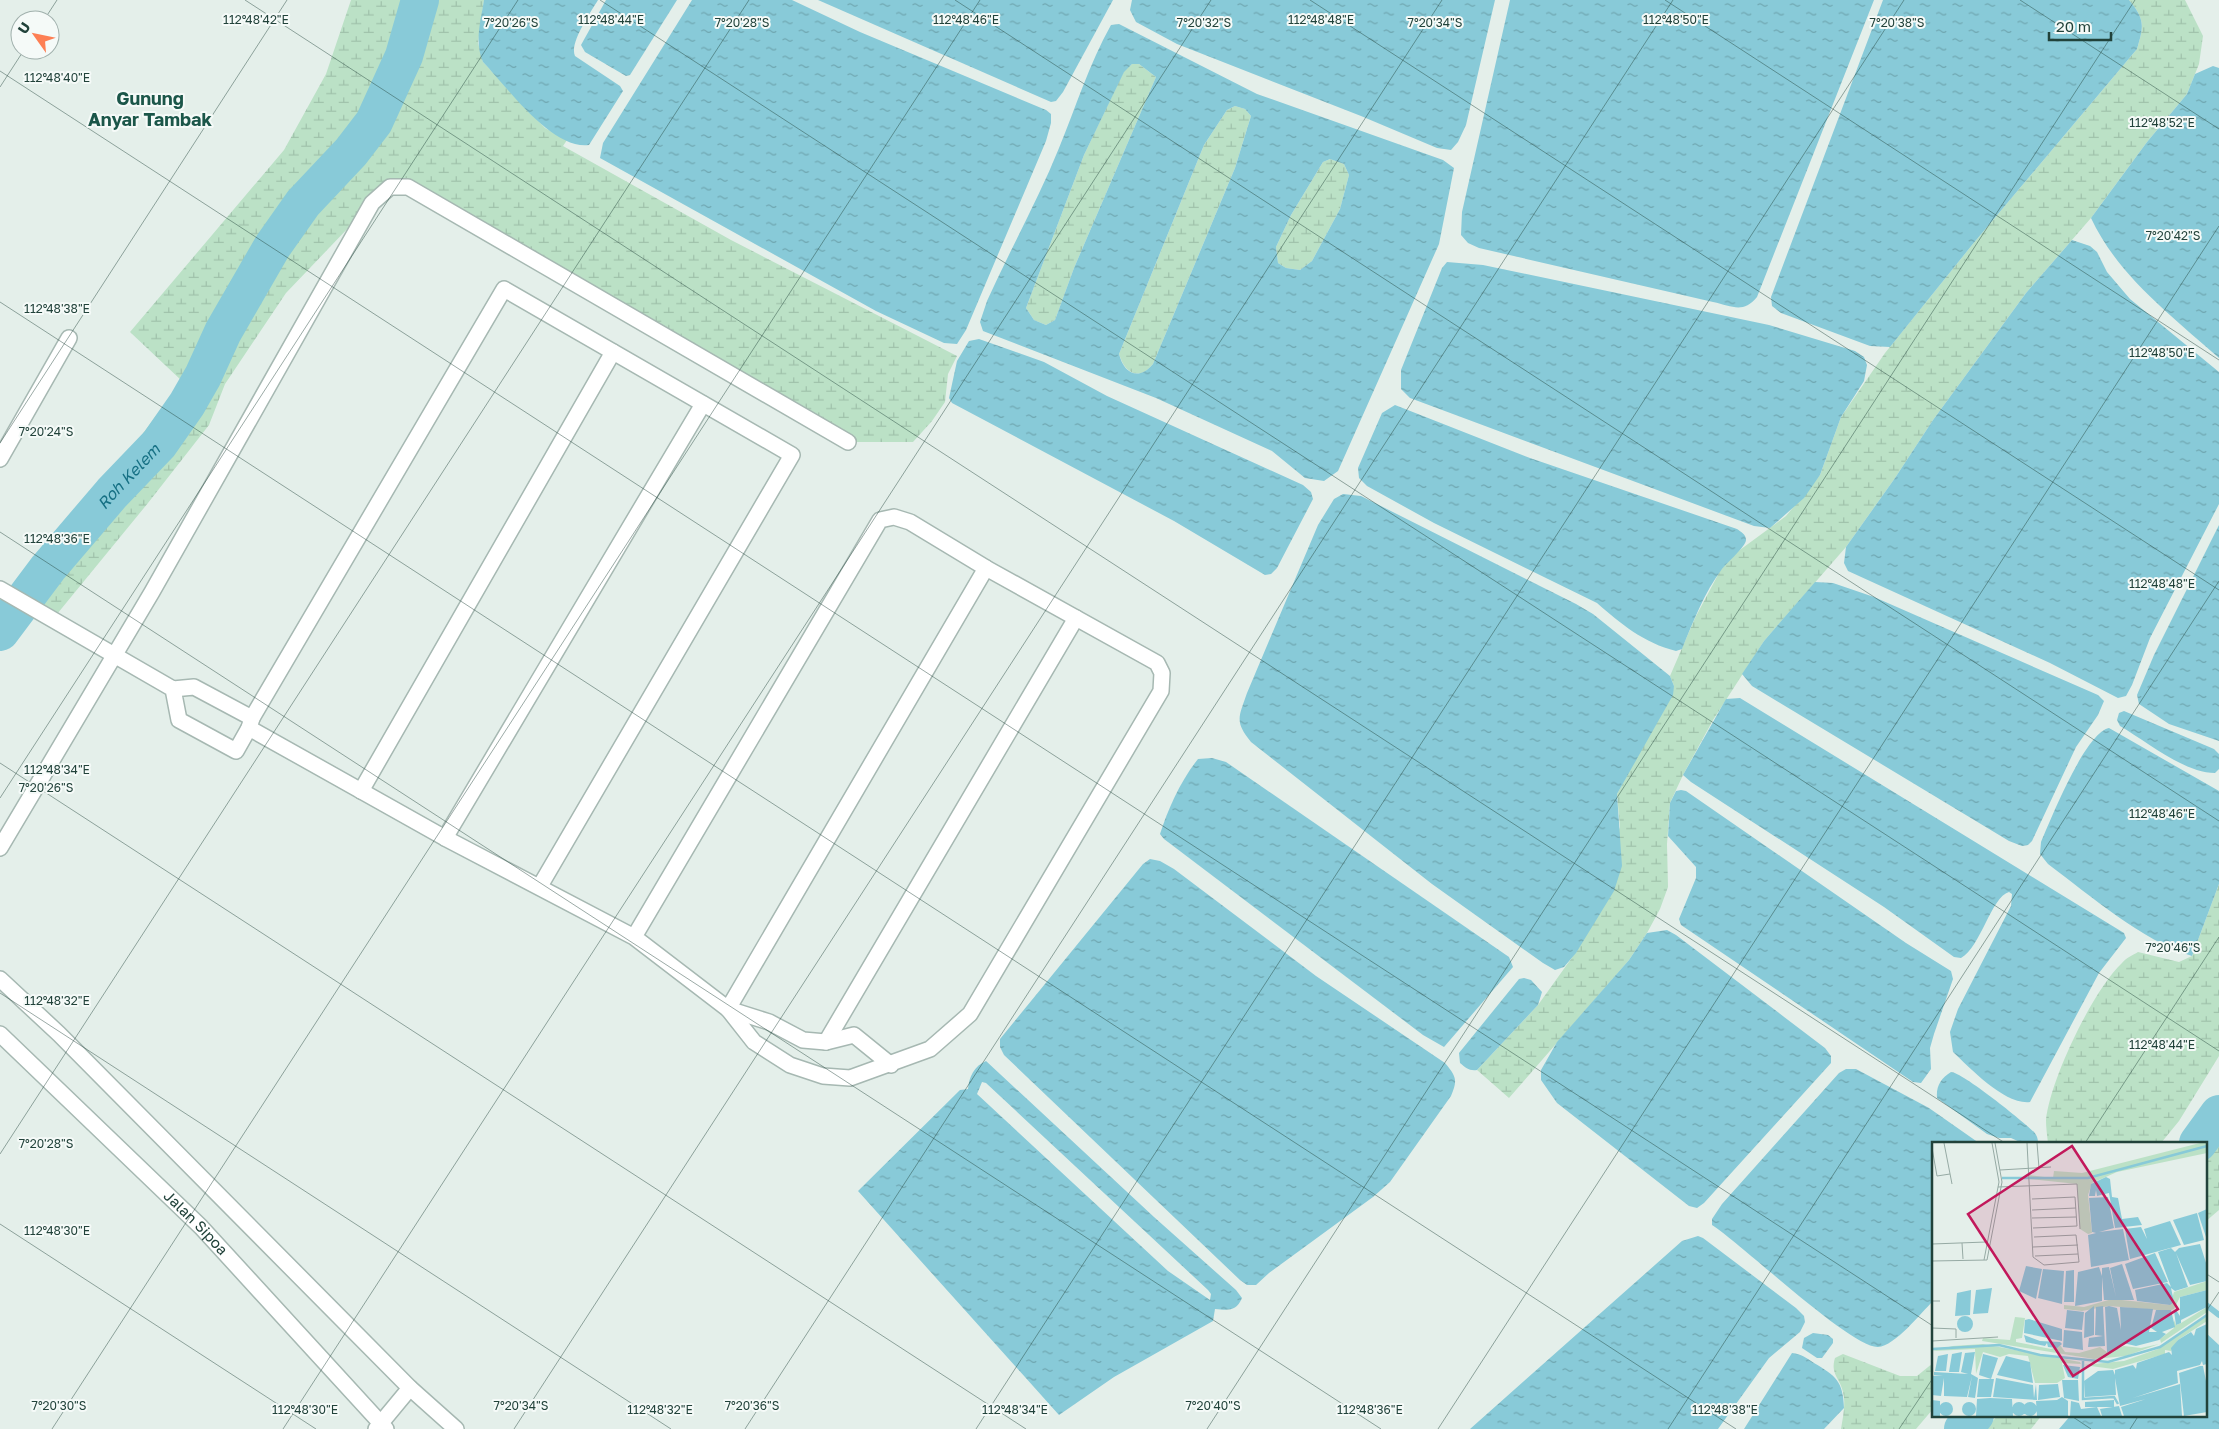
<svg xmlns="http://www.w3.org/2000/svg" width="2219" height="1429" font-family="'Golos Text',sans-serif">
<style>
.wetland{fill:url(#wetland-marsh)}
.water{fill:url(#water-ripples);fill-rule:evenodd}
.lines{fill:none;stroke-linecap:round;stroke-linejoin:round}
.stream{stroke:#88cad8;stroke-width:6}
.river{stroke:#88cad8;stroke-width:38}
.minor-casing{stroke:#a6b8b2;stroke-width:18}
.minor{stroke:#fff;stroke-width:15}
.ticks{fill:none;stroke:#21423a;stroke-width:1;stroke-opacity:0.45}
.labels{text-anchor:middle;stroke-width:4;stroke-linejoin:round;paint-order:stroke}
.street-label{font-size:15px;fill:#21423a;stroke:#f5faf8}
.water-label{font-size:16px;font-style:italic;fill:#167084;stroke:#f5faf8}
.quarter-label{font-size:18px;font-weight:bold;fill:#1b5649;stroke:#f5faf8}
.inset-river{fill:none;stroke:#88cad8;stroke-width:2.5}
.inset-road{fill:none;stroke:#96aaa4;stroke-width:1}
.view{fill:#c2185b;fill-opacity:0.15;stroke:#c2185b;stroke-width:2.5}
.inset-edge{fill:none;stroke:#21423a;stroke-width:2.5}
.ticks-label{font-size:12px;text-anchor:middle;fill:#21423a;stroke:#f5faf8;stroke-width:4;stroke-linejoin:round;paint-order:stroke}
</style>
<defs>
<pattern id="wetland-marsh" width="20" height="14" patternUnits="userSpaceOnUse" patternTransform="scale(1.25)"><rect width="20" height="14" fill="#bbe1c6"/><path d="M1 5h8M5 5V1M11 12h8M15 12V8" fill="none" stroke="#a0c2ab"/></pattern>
<pattern id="water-ripples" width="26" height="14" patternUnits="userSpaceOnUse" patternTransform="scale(1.25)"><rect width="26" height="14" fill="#88cad8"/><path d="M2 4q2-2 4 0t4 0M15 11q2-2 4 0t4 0" fill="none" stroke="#6fa6b0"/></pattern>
</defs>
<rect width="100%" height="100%" fill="#e4efea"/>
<g class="wetland">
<path d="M351 0H484L478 43 483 62 545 128 567 140 563 146 731 240 957 356 948 374 945 402 932 421 913 442H848L408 187 372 203 286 293 225 384 209 425 148 503 53 619 7 593 115 471 182 381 130 332 284 150 326 74Z"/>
<path d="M2129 0H2185L2203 36 2199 64 2187 94 2147 142 2091 218 2026 293 1933 420 1895 478 1846 547 1764 641 1713 720 1683 775 1670 803 1667 844 1668 887 1660 909 1647 933 1629 960 1509 1098 1477 1070 1538 1005 1576 952 1620 827 1617 794 1674 686 1670 676 1695 618 1720 571 1733 555 1786 516 1820 475 1841 417 1885 353 1972 245 2137 49C2144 26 2145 19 2129 0Z"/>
<path d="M1132 64H1139L1156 77 1074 268 1055 320 1046 325 1034 320 1026 308 1084 155 1124 71Z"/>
<path d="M1235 106 1245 109 1251 116 1235 168 1153 364C1139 381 1125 374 1119 354L1204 145 1227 110Z"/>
<path d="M1330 159 1344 164 1349 175 1340 209 1312 261 1300 270 1286 268 1278 263 1276 247 1291 215 1323 162Z"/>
<path d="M2219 884V1056L2179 1121 2161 1143H2048C2047 1135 2046 1127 2046 1120 2050 1080 2093 990 2122 963 2126 958 2133 955 2138 952L2179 962 2192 956Z"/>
<path d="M2219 1138V1210L2205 1222V1159Z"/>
<path d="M1843 1354 1900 1376H1917L1933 1363V1409L1916 1429H1841C1843 1417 1846 1404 1843 1392 1840 1378 1830 1374 1835 1358Z"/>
<path d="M1998 1415H2042L2031 1429H1986Z"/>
</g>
<g class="water">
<path d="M484 0H598C591 12 569 43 575 56L620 86 623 91 589 145C552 150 507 87 483 62 474 42 481 20 484 0Z"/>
<path d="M606 0H677L630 75 626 76 585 52 581 45Z"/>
<path d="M692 0H792L860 32 1046 110 1051 114V123L1046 141 966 330 957 344 944 343 876 311 600 158 603 143Z"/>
<path d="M818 0H1113L1063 92 1056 101 1051 102Z"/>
<path d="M1132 0H1495L1466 125 1458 142 1451 150 1437 148 1361 116 1177 44 1136 22 1130 10Z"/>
<path d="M1510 0H1874L1757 297C1743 314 1732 306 1713 302L1479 248 1468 243 1461 235 1462 212Z"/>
<path d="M1883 0H2129C2145 19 2144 26 2137 49L1972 245 1890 347 1870 346 1781 313 1772 306 1771 297Z"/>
<path d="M1119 24 1257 94 1443 160 1454 168 1439 244 1338 471 1324 481 1305 478 1272 451 1156 398 983 331 980 322 987 301C1010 250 1038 200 1059 148 1076 107 1089 64 1111 25ZM1132 64H1139L1156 77 1074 268 1055 320 1046 325 1034 320 1026 308 1084 155 1124 72ZM1235 106 1245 109 1251 116 1235 168 1153 364C1139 381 1124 374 1119 354L1204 145 1227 110ZM1330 159 1344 164 1349 175 1340 209 1312 261 1300 270 1286 268 1278 263 1276 247 1291 215 1323 162Z"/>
<path d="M2213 66 2219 68V358C2173 317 2118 276 2091 218L2147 142 2187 94 2195 74Z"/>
<path d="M2072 240 2090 246 2097 252 2107 272 2130 299 2219 372V504L2150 638 2132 685 2126 696 2118 698 2050 663 1848 571 1844 563 1846 547 1895 478 1933 420 2026 293Z"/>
<path d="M1447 262 1483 265 1769 325 1855 351 1864 357 1867 365 1864 381 1841 417 1820 475 1804 498 1770 528 1754 526 1410 398 1401 389V370L1442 268Z"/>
<path d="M979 339 1044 362 1107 396 1303 485 1311 492 1313 499 1277 568 1271 574 1265 575 1174 521 952 403 949 398 957 361 969 341Z"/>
<path d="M1395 405 1530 458 1737 529C1741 532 1746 534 1746 540 1746 546 1727 563 1722 569 1704 593 1693 622 1682 649L1676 651C1644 643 1621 624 1597 603L1434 523 1367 486 1359 478 1358 468 1382 413Z"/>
<path d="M1343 494 1361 496 1576 604 1593 614 1670 676 1674 686 1673 695 1617 794 1622 866 1614 891 1576 953 1564 967 1555 970 1543 963 1432 884 1251 742C1234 721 1239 717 1247 693L1318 525 1334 499Z"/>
<path d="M2219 525V741L2169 724 2139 704 2137 695 2154 655Z"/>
<path d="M1815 582 1833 583 1874 597 2098 695 2104 701 2098 715 2076 747 2032 841 2028 845 2022 846 2009 841 1752 686 1742 674 1764 641Z"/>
<path d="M1740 698 2124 933 2126 938 2099 973 2030 1102C2005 1105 1971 1069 1953 1052L1950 1032 1958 1009 2011 906 2012 894 2009 892C1991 897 1981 947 1961 958L1954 957 1884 907 1691 782 1683 775 1726 699Z"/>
<path d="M2124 711 2214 749 2219 754V769L2215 773C2184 773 2146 741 2120 726L2117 720 2119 713Z"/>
<path d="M2109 728 2219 791V884L2192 956C2141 940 2091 896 2048 864L2040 854 2041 842C2051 819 2085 733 2109 728Z"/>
<path d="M1212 758 1226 762 1509 957 1513 967 1444 1047 1423 1035 1164 839 1160 834C1168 809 1181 780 1198 759Z"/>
<path d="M1681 790 1686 791 1906 943 1951 971 1953 979 1934 1034 1930 1048 1931 1069 1921 1083 1913 1082 1681 925 1679 919 1696 878V867L1668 836 1670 803 1676 791Z"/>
<path d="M1150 859 1160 861 1174 869 1316 976 1445 1063C1456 1076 1458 1080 1451 1096L1390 1182 1373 1197 1269 1273 1256 1285H1247L1240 1280 1004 1055 1000 1047V1039L1143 864Z"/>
<path d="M1667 930 1676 935 1825 1048 1831 1056V1063L1704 1203 1697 1208 1689 1206 1557 1103 1541 1080V1070L1557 1042 1629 960 1647 933Z"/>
<path d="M1524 978 1531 980 1542 992 1538 1005 1477 1070C1469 1071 1466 1068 1460 1063L1459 1053 1519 979Z"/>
<path d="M986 1061 1154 1217 1236 1290 1242 1298C1236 1312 1228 1310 1215 1309L1213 1321 1114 1377 1059 1415 858 1191 960 1090 968 1089C969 1077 974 1066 986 1061ZM982 1082 986 1083 1208 1290 1211 1294 1210 1300 1168 1271 977 1094Z"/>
<path d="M1846 1069H1856L1929 1108 1979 1143H1933V1301C1921 1313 1895 1346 1878 1347 1851 1348 1743 1245 1712 1225V1219L1722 1204 1839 1073Z"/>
<path d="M1951 1072C1962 1072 2024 1122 2034 1132 2037 1135 2038 1139 2038 1143H2022L2011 1138H1999L1987 1134 1937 1098C1936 1086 1941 1078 1951 1072Z"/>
<path d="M1698 1236 1703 1238 1796 1308 1804 1316 1805 1322 1800 1332 1769 1358 1718 1429H1470L1682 1241Z"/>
<path d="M2205 1332 2219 1345V1429H2059L2071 1415H2205Z"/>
<path d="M1813 1333 1828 1335 1833 1339V1343L1822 1358H1817L1802 1348 1804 1338Z"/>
<path d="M1792 1353C1801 1354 1807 1358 1814 1363 1836 1376 1843 1381 1844 1408L1824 1429H1744Z"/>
</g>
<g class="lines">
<path class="stream" d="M2205 1304 2219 1315"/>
<g class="river">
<path id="s1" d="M0 632 48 568 112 493 159 444 187 404 203 376 223 332 272 247 303 203 351 152 374 122 404 56 420 0"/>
<path d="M2198 1143 2219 1114"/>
<path d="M1963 1429 1975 1415"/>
</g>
<defs>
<g id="minor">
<path d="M0 459 69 338"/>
<path d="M0 589 173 689 194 687 252 718 249 728 236 751 179 720 173 689"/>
<path d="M252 718 504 289 792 455 540 886"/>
<path d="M249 728 445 838 634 937 728 1009 754 1042 790 1065 823 1076 850 1078 930 1049 970 1014 1161 691 1162 673 1157 663 986 568 910 522 894 517 880 520 634 937"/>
<path d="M361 791 613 352"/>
<path d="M445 838 703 404"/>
<path d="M0 848 152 592 372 203 390 187H408L848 442"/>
<path d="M0 979 59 1034 410 1388 456 1429"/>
<path d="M728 1009 986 568"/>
<path d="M728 1009 769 1022 803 1040 826 1042 854 1035 891 1065"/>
<path id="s2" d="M0 1034 201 1227 386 1429"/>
<path d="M826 1042 1076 618"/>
<path d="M376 1429 410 1388"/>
</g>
</defs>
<use href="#minor" class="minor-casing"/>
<use href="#minor" class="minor"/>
</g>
<path class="ticks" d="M245 0 2005 1143M600 0 2219 1051M955 0 2219 821M1310 0 2219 590M1665 0 2219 360M2020 0 2219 129M44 20 57 0M0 71 1933 1326M0 87 24 50M0 302 1736 1429M0 443 287 0M0 532 1381 1429M0 763 1026 1429M0 798 518 0M0 993 671 1429M2085 1143 2219 937M0 1154 749 0M0 1224 316 1429M2205 1273 2219 1282M2205 1313 2219 1292M2070 1415 2091 1429M52 1429 980 0M283 1429 1211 0M514 1429 1442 0M745 1429 1673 0M976 1429 1904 0M1207 1429 2135 0M1438 1429 2219 226M1668 1429 2219 581M1899 1429 1933 1378M2130 1429 2139 1415"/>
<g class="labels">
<g class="street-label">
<text dy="5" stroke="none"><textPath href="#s2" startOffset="272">Jalan Sipoa</textPath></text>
</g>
<g class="water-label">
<text dy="6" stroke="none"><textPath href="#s1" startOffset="202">Roh Kelem</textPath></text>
</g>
<g class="quarter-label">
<text x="150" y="105">Gunung<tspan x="150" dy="21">Anyar Tambak</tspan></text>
</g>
</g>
<g transform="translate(1932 1142)">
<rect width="275" height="275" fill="#e4efea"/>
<path d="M268 1H275V11L185 30 160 41 156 53 160 91 156 92 148 87 145 42 98 37 97 33 121 36 122 29 150 31ZM275 139V148L248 155 242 167 237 169 177 164 150 169 132 167V163L152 165 180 157 238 163 242 150ZM275 165V170L229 201 228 197 242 186V178L244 183 249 181ZM275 174V179L246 198 239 209 233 208V212L181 227 151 223 192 219 226 207ZM83 175 93 176 90 196 84 197V200L119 207 128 203 133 210 147 211 168 205 175 210 192 204 209 206 227 202 194 214 162 217 50 199 51 196 78 198ZM51 202 148 220 149 222 130 221 133 236 125 241H103L96 214 77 212 68 215 51 210 44 232 43 207 0 209 21 204Z" fill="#bbe1c6"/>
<path d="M174 35 178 37 180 55 186 56 190 77 206 75 210 83 183 86 177 51 165 54 164 48 163 54H157L159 42ZM176 55 182 86 167 90 191 87 197 118 159 125 156 93 164 91 160 90 157 56ZM275 67V98L266 71ZM265 71 272 98 252 103 241 78ZM238 79 249 103 198 117 193 87 209 85 215 97 212 87ZM268 102 275 124V139L258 143 244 111 256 145 243 149 239 146 242 160 238 163 205 159 203 148 235 141 239 145 226 110 239 106 243 110 247 106ZM223 111 236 140 201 147 193 122ZM190 122 202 158H172L170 135V159L143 164 146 130 167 125 170 134V126L177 125 184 155 178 126ZM94 124 110 127 104 157 87 149ZM111 127 132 129 130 162 106 156ZM142 128V160H132L134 129ZM60 146 56 171 41 172 44 148ZM39 148 38 173 23 174 25 151ZM275 148V165L249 178V181L244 183 242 169 244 168 248 174V155ZM162 164V193L152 196 153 171ZM171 164 173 204 156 205 157 196 171 194 163 193 164 165ZM177 164 185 166 189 188 188 165 221 167 217 190H225L219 186 224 168H239L243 185 230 190 234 192 227 198 204 204 191 201 185 208 175 210 173 165ZM135 168 152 170 150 188 133 186ZM25 182a8 8 0 1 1 16 0a8 8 0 1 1-16 0ZM97 177 130 187V199L92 191 93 178ZM275 182V222L271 223 270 219 268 223 245 229 246 241 201 256 248 242 250 274H192L189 265 214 257 188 264 183 236 184 253 153 255 152 239 166 229 181 228 183 233V228L201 223 204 227 205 221 237 210 240 213 239 206 246 198 259 190 262 194 264 187ZM132 188 150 190 151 208 131 205ZM92 193 108 199 128 200 130 202 125 206 116 205 115 201 113 204 94 200ZM30 210 27 230H17L20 212ZM43 210 39 232 46 236 43 256 36 255 40 234 35 255 12 254V236L9 254 0 253V234L11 233H2V230L36 232 29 230 33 211ZM16 212 14 229H3L6 214ZM51 212 66 216 59 237 47 233ZM74 214 98 220 101 241 65 233ZM131 223 148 225 146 237 136 235ZM268 224H271L275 244V270L252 274 247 231ZM64 236 101 243 102 256 104 242 105 258 61 255ZM47 237H62L59 255H45ZM130 238H146L147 259 132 256ZM107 243 126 242 128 255 106 258ZM130 255 136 259V274H105L104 259 125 258ZM58 256 80 257 81 274H44L45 257ZM0 258 8 259V274H0ZM182 258V265H153V260ZM139 259 147 261 149 267 165 265 169 274H138ZM91 267a7 7 0 1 1 14 0a7 7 0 1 1-14 0ZM30 267a7 7 0 1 1 14 0a7 7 0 1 1-14 0ZM80 267a7 7 0 1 1 14 0a7 7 0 1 1-14 0ZM7 267a7 7 0 1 1 14 0a7 7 0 1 1-14 0ZM187 264 190 274H170L168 267Z" fill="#88cad8"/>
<path class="inset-river" d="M70 36H156L275 4M0 207 67 203 108 213 176 220 228 205 275 173M151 219V257L182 255 186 262"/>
<path class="inset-road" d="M12 1 20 42M95 1 101 115 112 123 147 120 144 93 102 95M105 1 107 26M0 6 5 34 18 32M68 28 119 25M66 45 145 42 148 87M100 57 143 55 145 84 101 86M100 68 144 66M100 76 144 75M30 101 31 117M0 102 54 100M101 105 146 103M103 114 146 112M52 118 67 40 60 1M0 119 55 118 70 40 63 1M0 186V159H8M0 186 24 187V196M0 199 66 195"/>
<path class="view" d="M140 4 246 167 141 234 36 72Z"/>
<rect width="275" height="275" class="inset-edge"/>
</g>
<g class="ticks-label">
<text x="1676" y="24">112°48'50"E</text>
<text x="256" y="24">112°48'42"E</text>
<text x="611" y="24">112°48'44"E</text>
<text x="966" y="24">112°48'46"E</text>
<text x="1321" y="24">112°48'48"E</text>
<text x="1435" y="27">7°20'34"S</text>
<text x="1897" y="27">7°20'38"S</text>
<text x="511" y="27">7°20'26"S</text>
<text x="742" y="27">7°20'28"S</text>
<text x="1204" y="27">7°20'32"S</text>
<text x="57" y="82">112°48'40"E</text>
<text x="2162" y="127">112°48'52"E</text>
<text x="2173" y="240">7°20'42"S</text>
<text x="57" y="313">112°48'38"E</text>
<text x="2162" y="357">112°48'50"E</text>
<text x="46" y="436">7°20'24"S</text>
<text x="57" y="543">112°48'36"E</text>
<text x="2162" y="588">112°48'48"E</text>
<text x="57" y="774">112°48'34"E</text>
<text x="46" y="792">7°20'26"S</text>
<text x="2162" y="818">112°48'46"E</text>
<text x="2173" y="952">7°20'46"S</text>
<text x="57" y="1005">112°48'32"E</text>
<text x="2162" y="1049">112°48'44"E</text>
<text x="46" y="1148">7°20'28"S</text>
<text x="57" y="1235">112°48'30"E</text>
<text x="59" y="1410">7°20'30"S</text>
<text x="521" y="1410">7°20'34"S</text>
<text x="752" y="1410">7°20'36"S</text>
<text x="1213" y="1410">7°20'40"S</text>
<text x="305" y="1414">112°48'30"E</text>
<text x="660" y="1414">112°48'32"E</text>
<text x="1015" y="1414">112°48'34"E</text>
<text x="1370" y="1414">112°48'36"E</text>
<text x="1725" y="1414">112°48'38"E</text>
</g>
<g transform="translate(35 35) rotate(303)"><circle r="24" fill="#f5faf8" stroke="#a0b0ac"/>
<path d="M0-4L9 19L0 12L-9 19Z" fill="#fd7f54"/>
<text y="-8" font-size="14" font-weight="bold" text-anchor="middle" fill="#21423a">U</text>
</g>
<path d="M2049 32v8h62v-8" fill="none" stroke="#21423a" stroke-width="2.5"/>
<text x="2056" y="32" font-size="15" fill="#21423a" stroke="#f5faf8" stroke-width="4" paint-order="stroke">20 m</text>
</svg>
